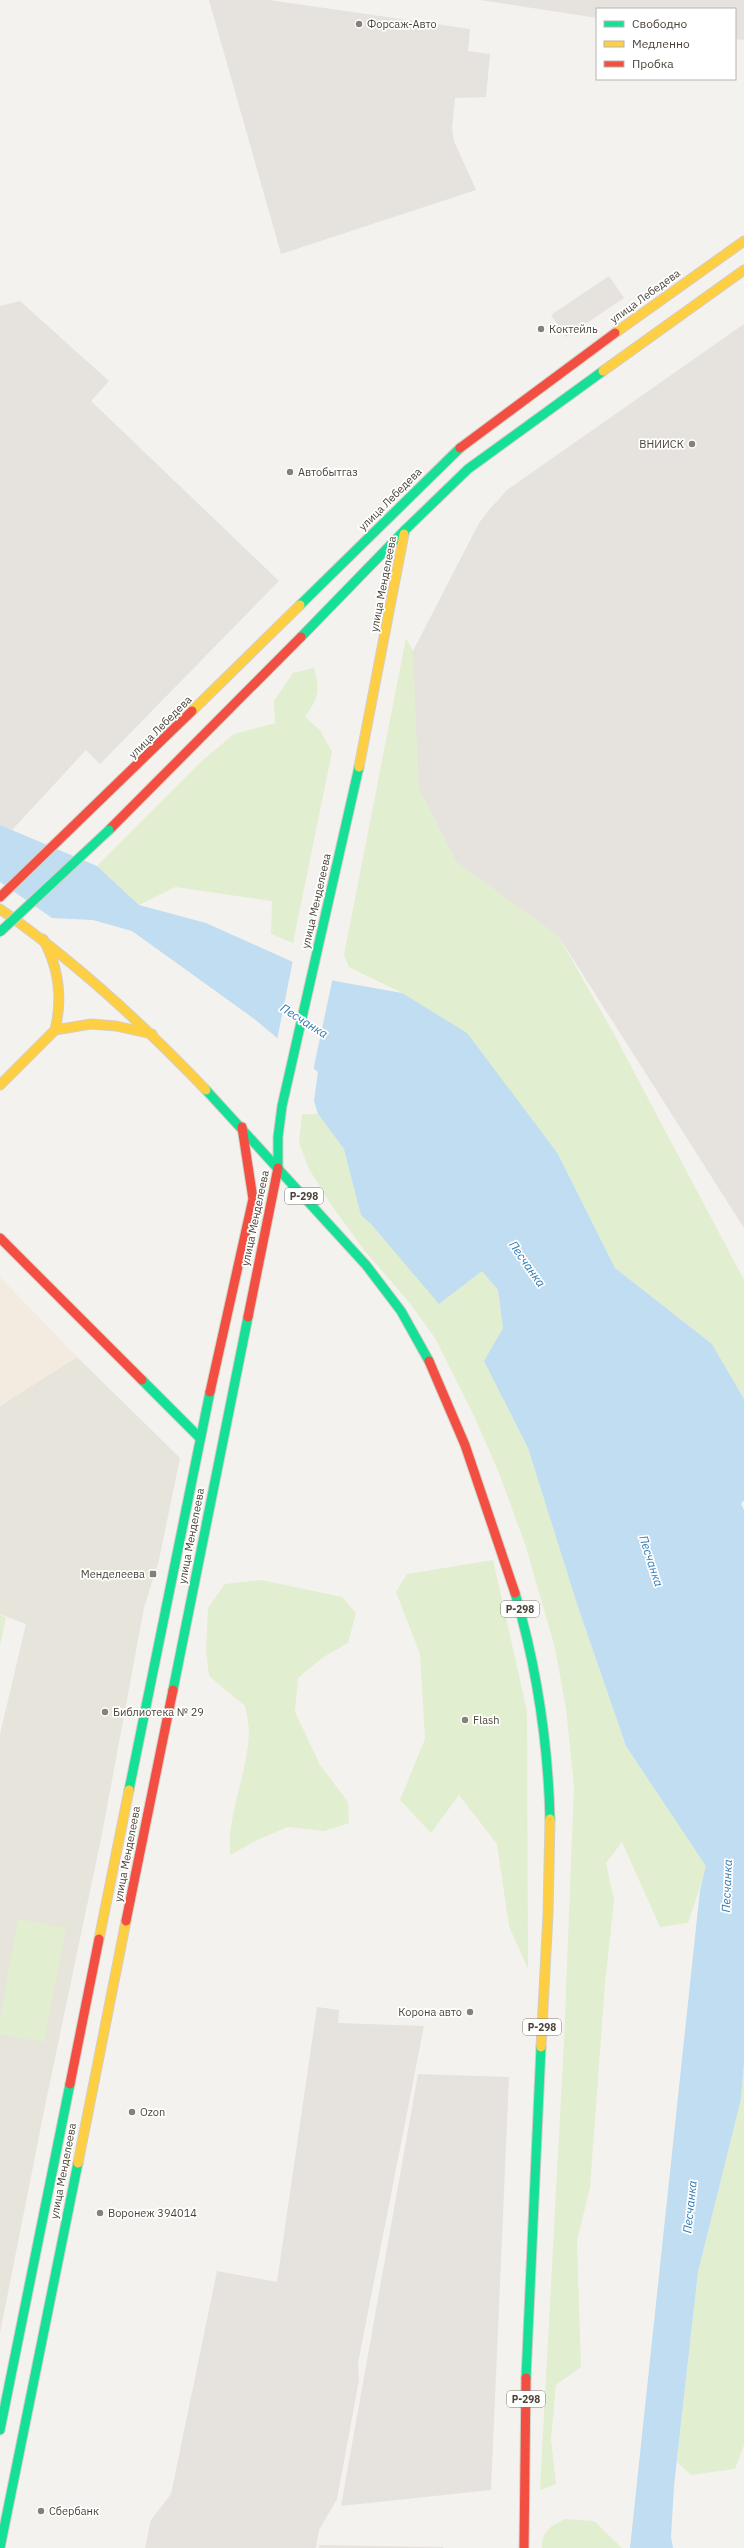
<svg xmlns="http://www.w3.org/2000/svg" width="744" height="2548" font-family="'IBM Plex Sans',sans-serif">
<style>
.residential{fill:#e7e4dc}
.commercial{fill:#f3ebdf}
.industrial{fill:#e6e2de}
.green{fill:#e1eecf}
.parking{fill:#e6e3df}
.water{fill:#c0ddf1}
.pier{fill:#f4f2ee}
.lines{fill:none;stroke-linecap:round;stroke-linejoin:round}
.fast-casing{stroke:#d3cfc5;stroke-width:11}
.slow-casing{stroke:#d3cfc5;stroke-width:11}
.jam-casing{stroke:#d3cfc5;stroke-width:11}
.fast{stroke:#16e098;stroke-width:9}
.slow{stroke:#ffcf43;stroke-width:9}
.jam{stroke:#f24e42;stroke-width:9}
.fast-bridge-casing{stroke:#d3cfc5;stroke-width:11;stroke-linecap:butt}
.fast-bridge{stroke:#16e098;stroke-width:9}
.poi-dot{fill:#868178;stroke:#fff;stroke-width:1.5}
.labels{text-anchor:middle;stroke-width:3.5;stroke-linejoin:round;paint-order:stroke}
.shield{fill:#fff;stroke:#817c74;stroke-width:1}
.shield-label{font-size:10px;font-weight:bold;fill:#4b4439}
.poi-label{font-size:11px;fill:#4b4439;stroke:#fff;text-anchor:start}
.street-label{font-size:11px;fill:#4b4439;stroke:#fff}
.water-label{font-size:12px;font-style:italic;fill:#2e7ab2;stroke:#fff}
</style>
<rect width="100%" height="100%" fill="#f4f2ee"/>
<path class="residential" d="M77 1357 180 1458 159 1560 144 1608 102 1834 46 2101 0 2333V1734L26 1624 0 1614V1406Z"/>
<path class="commercial" d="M0 1277 77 1357 0 1406Z"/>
<g class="industrial">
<path d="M209 0H269L470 29 468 51 490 54 486 97 455 98 452 128 454 141 476 190 281 254Z"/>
<path d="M480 0H744V40L735 39V9H597V18Z"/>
<path d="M20 301 109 381 91 401 279 581 100 764 86 750 12 830 0 825V306Z"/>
<path d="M744 324V1228L559 937 456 862 419 789 413 709V651L479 523 489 510 507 490Z"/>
<path d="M317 2007 339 2010 338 2023 424 2026 358 2363 359 2380 337 2499 319 2530 316 2548H145L151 2520 171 2494 217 2271 277 2282Z"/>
</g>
<g class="green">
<path d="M406 638 413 651 419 789 456 862 559 937 614 1034 744 1280V1399L712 1344 615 1268 558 1154 402 993 349 967 344 955Z"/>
<path d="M314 668C320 691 319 697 305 717L320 730 332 752 293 943 271 934 272 901 175 887 139 905 97 866 203 760 234 734 275 723 274 701 293 673Z"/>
<path d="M302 1114H318L344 1149 439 1304 482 1270 498 1290 503 1328 484 1361 528 1448 577 1604 626 1746 707 1866 688 1923 660 1927 622 1842 606 1863 614 1900 605 1984 590 2187 577 2241 581 2367 556 2385 551 2440 556 2484 540 2490 564 2042 574 1786 566 1709 555 1648 526 1547 499 1473 475 1418 435 1338 409 1302 364 1250 330 1203 309 1169 299 1143Z"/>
<path d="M493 1560 527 1711 528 1969 509 1926 497 1844 459 1795 431 1833 400 1800 425 1739 420 1654 396 1592 407 1574Z"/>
<path d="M261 1580 342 1597 356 1613 348 1643 322 1658 298 1678 295 1712 320 1765 348 1802 349 1823 324 1831 288 1827 257 1840 230 1855C227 1814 247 1775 249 1734 249 1725 247 1715 245 1706L209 1676 206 1650 208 1608 225 1584Z"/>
<path d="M0 1614 6 1618 0 1645Z"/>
<path d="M18 1919 66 1928 44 2042 0 2034V2018Z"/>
<path d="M744 2062V2445L735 2469 691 2475 677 2462 698 2272 741 2099Z"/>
<path d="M565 2519 594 2521 622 2548H542C541 2531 551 2526 565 2519Z"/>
</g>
<g class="parking">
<path d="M609 276 624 298 566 337 551 315Z"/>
<path d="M418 2074 509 2077 491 2490 341 2506Z"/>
<path d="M319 2545 443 2547V2548H319Z"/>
</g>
<path class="water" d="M0 825 97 866 139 905 206 923 335 981 402 993 467 1033 558 1154 615 1268 712 1344 744 1399V1500L741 1504 744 1510V2062L741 2099 698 2272 674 2486 671 2537 673 2548H630L700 1890 706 1866 626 1746 577 1604 528 1448 484 1361 503 1328 498 1290 482 1271 439 1304 372 1225 361 1215 344 1149 318 1114 314 1101 318 1072 253 1018 132 931 93 920 52 918 0 882Z"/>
<path class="pier" d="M293 960 333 977 313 1071 277 1040Z"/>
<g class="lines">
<defs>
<g id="fast">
<path d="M404 534 405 530 468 469 603 371"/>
<path d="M300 605 460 448"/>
<path d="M301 637 405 530"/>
<path d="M206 1090 366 1265 401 1311 429 1361"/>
<path d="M278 1168V1137L282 1106 359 767"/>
<path d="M142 1380 200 1438"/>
<path d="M515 1593C537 1668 548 1741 550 1819"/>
<path d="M173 1690 248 1317"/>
<path d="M129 1790 210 1392"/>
<path d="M526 2378 541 2047"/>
<path d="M0 2430 70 2084"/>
<path d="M0 2548 78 2163"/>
</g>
<g id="slow">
<path d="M615 333 744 241"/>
<path d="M603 371 744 270"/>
<path d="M192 711 300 605"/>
<path d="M359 767 404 534"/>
<path d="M0 909C76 962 142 1023 206 1090"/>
<path d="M43 939C59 968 63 997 55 1030"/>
<path d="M0 1085 55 1030 91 1024 116 1026 152 1034"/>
<path d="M99 1939 129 1790"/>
<path d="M541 2047 548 1914 550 1819"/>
<path d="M78 2163 126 1921"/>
</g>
<g id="jam">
<path d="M460 448 615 333"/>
<path d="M109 830 301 637"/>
<path d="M0 897 192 711"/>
<path d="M0 1238 142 1380"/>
<path d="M248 1317 278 1168"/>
<path d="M429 1361 465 1445 515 1593"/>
<path d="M210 1392 253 1199 242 1127"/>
<path d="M126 1921 173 1690"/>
<path d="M70 2084 99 1939"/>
<path d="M524 2548 526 2378"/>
</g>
</defs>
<use href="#fast" class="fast-casing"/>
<use href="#slow" class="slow-casing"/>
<use href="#jam" class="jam-casing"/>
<use href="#fast" class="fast"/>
<use href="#slow" class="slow"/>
<use href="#jam" class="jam"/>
<defs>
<path id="fast-bridge" d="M0 932 109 830"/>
</defs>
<use href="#fast-bridge" class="fast-bridge-casing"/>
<use href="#fast-bridge" class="fast-bridge"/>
</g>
<g class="poi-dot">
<circle cx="359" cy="24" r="4"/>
<circle cx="541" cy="329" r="4"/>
<circle cx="692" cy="444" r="4"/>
<circle cx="290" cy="472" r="4"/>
<rect x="149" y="1570" width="8" height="8" rx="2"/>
<circle cx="105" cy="1712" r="4"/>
<circle cx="465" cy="1720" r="4"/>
<circle cx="470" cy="2012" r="4"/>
<circle cx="132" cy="2112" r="4"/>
<circle cx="100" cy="2213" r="4"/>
<circle cx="41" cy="2511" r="4"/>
</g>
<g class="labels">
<g class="shield">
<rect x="285" y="1188" width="38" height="16" rx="3"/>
<rect x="501" y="1601" width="38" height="16" rx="3"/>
<rect x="523" y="2019" width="38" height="16" rx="3"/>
<rect x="507" y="2391" width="38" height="16" rx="3"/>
</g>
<g class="shield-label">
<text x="304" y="1200">Р-298</text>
<text x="520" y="1613">Р-298</text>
<text x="542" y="2031">Р-298</text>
<text x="526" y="2403">Р-298</text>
</g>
<g class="poi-label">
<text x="367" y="28">Форсаж-Авто</text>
<text x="549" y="333">Коктейль</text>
<text x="684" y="448" text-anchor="end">ВНИИСК</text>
<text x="298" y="476">Автобытгаз</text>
<text x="145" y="1578" text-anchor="end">Менделеева</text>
<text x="113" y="1716">Библиотека № 29</text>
<text x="473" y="1724">Flash</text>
<text x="462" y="2016" text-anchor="end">Корона авто</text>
<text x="140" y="2116">Ozon</text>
<text x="108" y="2217">Воронеж 394014</text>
<text x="49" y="2515">Сбербанк</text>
</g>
<g class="street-label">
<text transform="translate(645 296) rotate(-36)" y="4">улица Лебедева</text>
<text transform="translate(390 499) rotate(-45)" y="4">улица Лебедева</text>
<text transform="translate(383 584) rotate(-79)" y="4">улица Менделеева</text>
<text transform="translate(160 727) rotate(-45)" y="4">улица Лебедева</text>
<text transform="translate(316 901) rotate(-77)" y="4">улица Менделеева</text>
<text transform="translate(255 1218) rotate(-78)" y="4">улица Менделеева</text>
<text transform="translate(191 1536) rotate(-79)" y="4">улица Менделеева</text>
<text transform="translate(127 1854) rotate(-79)" y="4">улица Менделеева</text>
<text transform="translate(63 2171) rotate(-79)" y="4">улица Менделеева</text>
</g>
<g class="water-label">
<text transform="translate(304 1021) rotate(32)" y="4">Песчанка</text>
<text transform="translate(527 1264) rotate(55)" y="4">Песчанка</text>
<text transform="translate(651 1561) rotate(72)" y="4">Песчанка</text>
<text transform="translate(727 1886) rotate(-88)" y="4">Песчанка</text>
<text transform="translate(690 2207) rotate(-84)" y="4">Песчанка</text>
</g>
</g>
<rect x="596" y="8" width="140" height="72" fill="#ffffff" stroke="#b7b4b0"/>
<rect x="604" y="21" width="20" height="6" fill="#16e098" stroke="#b7b4b0"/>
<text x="632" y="28" font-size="12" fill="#4b4439">Свободно</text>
<rect x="604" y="41" width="20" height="6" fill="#ffcf43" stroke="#b7b4b0"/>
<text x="632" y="48" font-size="12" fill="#4b4439">Медленно</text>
<rect x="604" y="61" width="20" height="6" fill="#f24e42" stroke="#b7b4b0"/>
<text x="632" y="68" font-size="12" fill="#4b4439">Пробка</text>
</svg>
